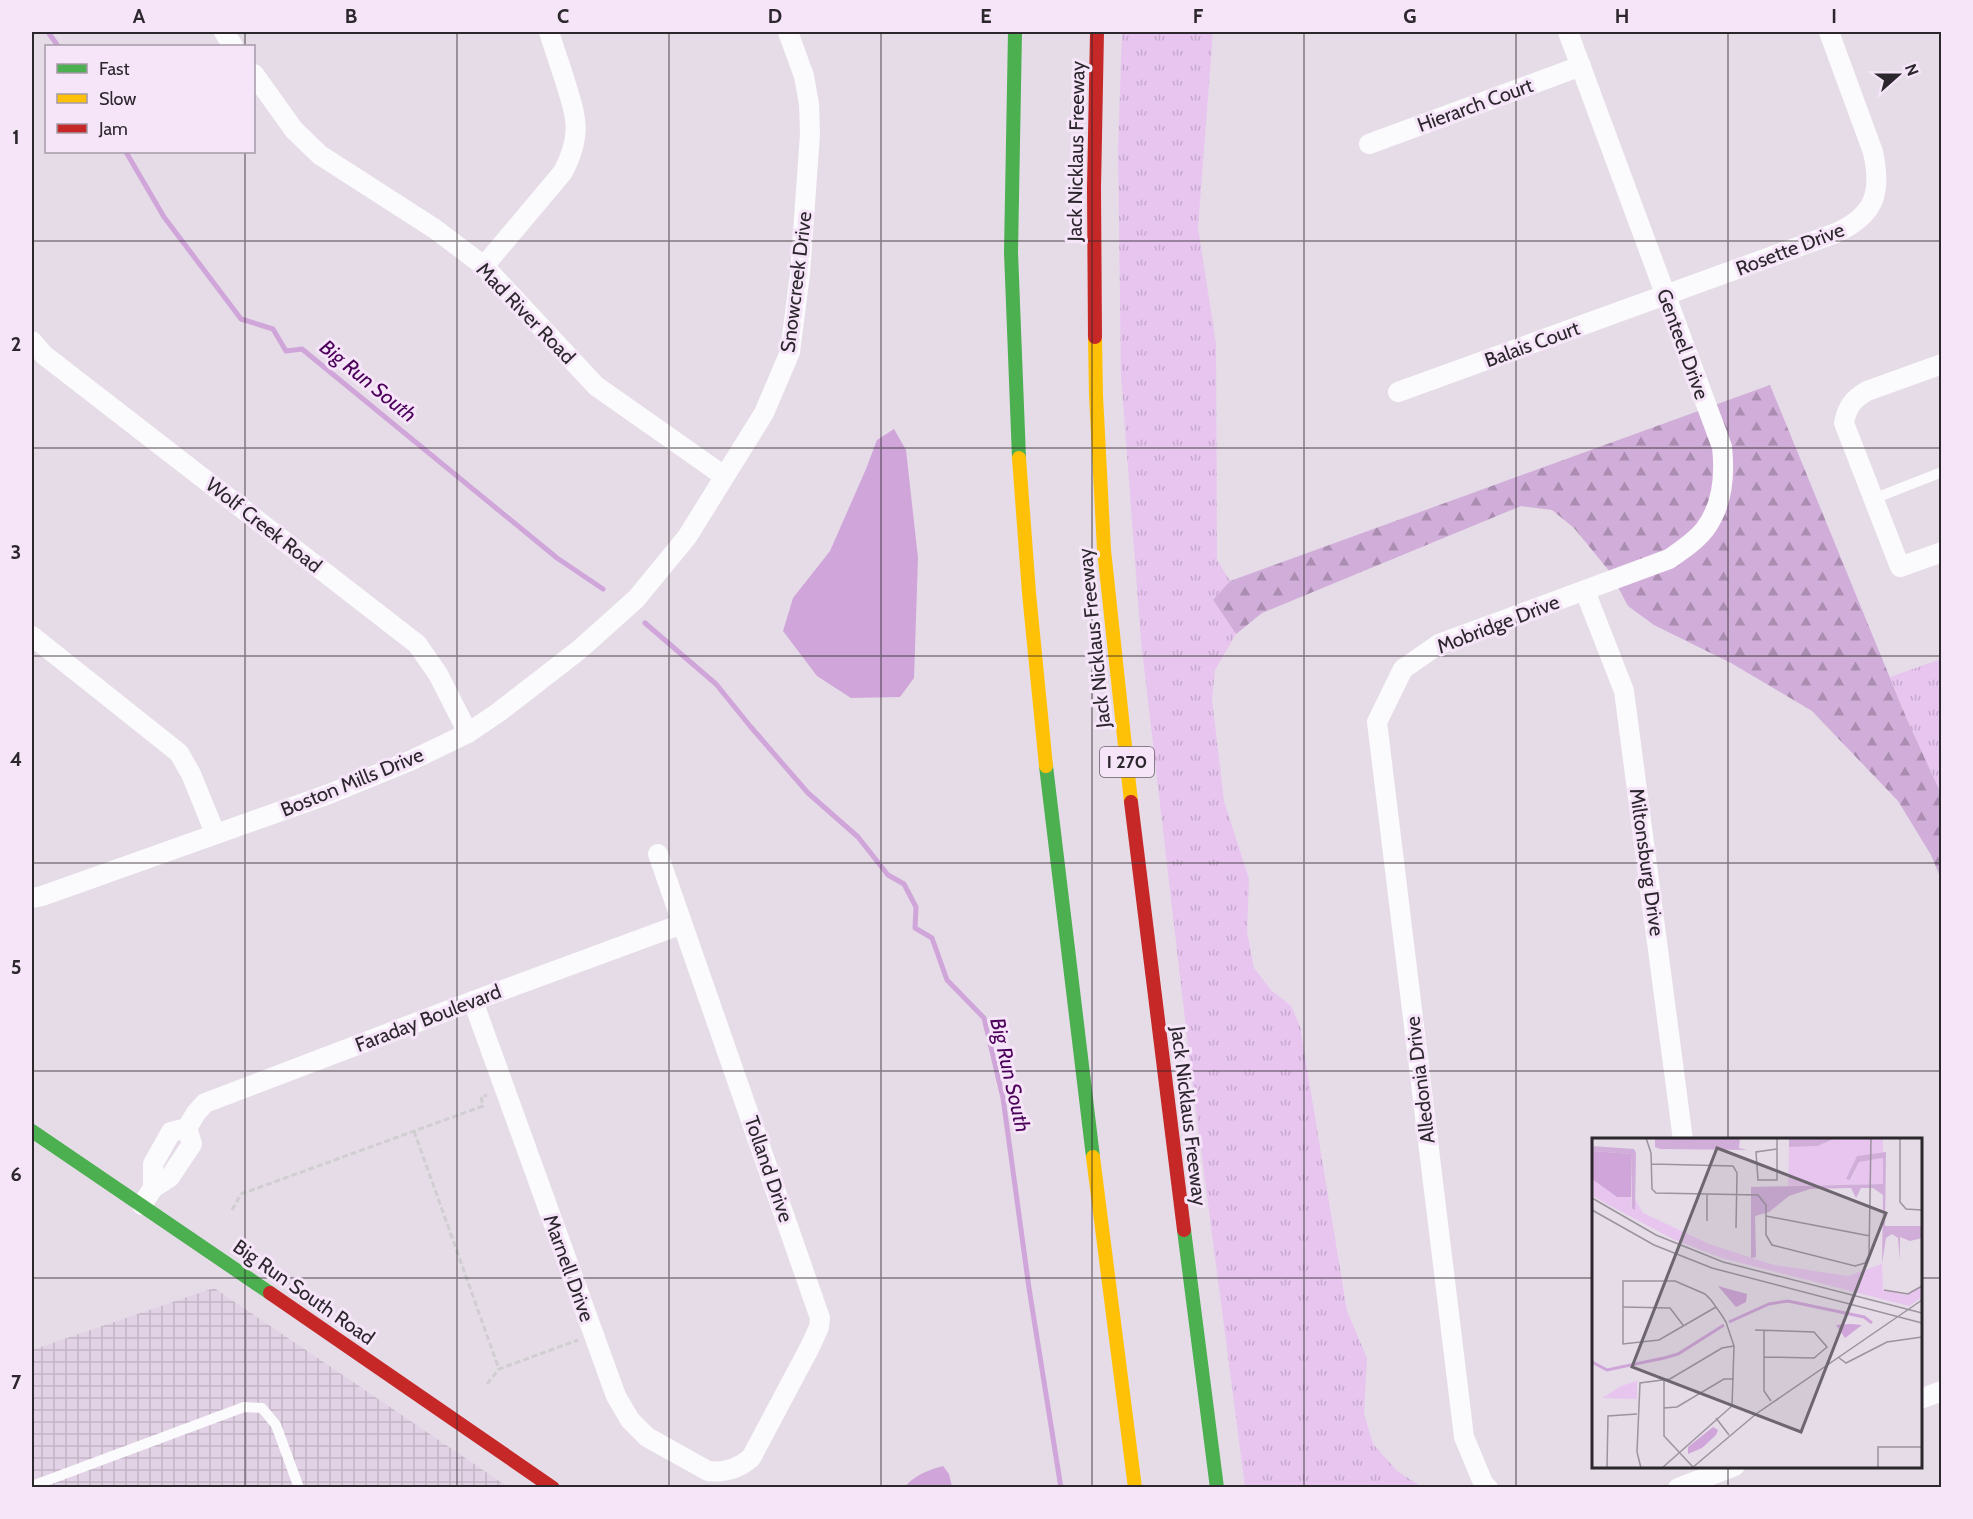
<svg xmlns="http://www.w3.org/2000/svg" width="1973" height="1519" font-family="Cabin,sans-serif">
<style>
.industrial{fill:url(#industrial-grid)}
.grass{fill:url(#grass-tufts)}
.forest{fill:url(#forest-firs)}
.water{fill:#d0a5d9}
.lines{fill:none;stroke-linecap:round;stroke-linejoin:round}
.stream{stroke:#d0a5d9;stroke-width:5}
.path{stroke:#d1ced1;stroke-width:3;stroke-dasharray:6 3;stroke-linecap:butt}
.lane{stroke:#fbfafc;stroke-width:10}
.street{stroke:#fbfafc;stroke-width:20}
.fast{stroke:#4caf50;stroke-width:14}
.slow{stroke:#ffc107;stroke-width:14}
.jam{stroke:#c62828;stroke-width:14}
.grid{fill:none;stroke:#2c262d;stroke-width:1.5;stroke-opacity:0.55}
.labels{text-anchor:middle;stroke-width:6;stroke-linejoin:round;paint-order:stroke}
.shield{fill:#f6e5f9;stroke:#695f6a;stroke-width:1.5}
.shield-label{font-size:18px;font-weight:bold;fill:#2c262d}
.street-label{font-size:20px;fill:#2c262d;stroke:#f6e5f9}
.water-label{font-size:21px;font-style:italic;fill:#4c005a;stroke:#f6e5f9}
.inset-river{fill:none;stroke:#d0a5d9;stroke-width:3}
.inset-road{fill:none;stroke:#9b939d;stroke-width:1.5}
.view{fill:#6d666e;fill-opacity:0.15;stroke:#6d666e;stroke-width:3}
.inset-edge{fill:none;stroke:#2c262d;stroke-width:3}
.neatline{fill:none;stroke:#2c262d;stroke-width:2}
.grid-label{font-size:20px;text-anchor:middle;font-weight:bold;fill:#2c262d}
</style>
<defs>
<pattern id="industrial-grid" width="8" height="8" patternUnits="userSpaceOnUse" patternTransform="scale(1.5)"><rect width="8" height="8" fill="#e2d2e5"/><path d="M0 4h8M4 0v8" fill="none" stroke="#c2b4c5"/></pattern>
<pattern id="grass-tufts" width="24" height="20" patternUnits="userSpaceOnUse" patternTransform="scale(1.5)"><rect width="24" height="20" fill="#e7c5ef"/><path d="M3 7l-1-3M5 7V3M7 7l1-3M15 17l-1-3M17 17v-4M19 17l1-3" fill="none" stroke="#c6a9cd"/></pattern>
<pattern id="forest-firs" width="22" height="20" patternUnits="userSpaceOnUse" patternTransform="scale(1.5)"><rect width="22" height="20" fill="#d1add9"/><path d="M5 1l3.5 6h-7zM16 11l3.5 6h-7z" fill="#aa8db0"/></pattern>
</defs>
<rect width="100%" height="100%" fill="#e5dce8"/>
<path class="industrial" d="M214 1288 508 1487H32V1350Z"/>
<g class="grass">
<path d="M1122 32H1213L1198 228 1216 343 1217 560 1230 581 1213 600 1236 634 1215 670 1212 699 1224 801 1249 879 1247 932 1254 968 1271 990 1291 1006 1300 1026 1347 1311 1367 1358 1364 1414 1373 1444 1397 1471 1422 1487H1245L1193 1088 1141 641 1121 375 1118 150Z"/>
<path d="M1941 659V794L1906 717 1890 677Z"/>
</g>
<path class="forest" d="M1770 385 1906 717 1941 794V879L1931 855 1898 801 1812 711 1731 663 1654 625 1628 606 1610 572 1574 528 1552 510 1521 506 1262 613 1236 634 1213 600 1230 581Z"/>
<g class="water">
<path d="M894 429 906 450 918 558 914 678 900 697 851 698 817 676 783 631 793 598 830 551 866 469 877 440Z"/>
<path d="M943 1466 949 1474 952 1487H905C914 1475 929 1470 943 1466Z"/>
</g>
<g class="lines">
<g class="stream">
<path d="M48 32 58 46"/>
<path d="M126 152 164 217 241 319 273 329 286 351 302 349 557 558 603 589"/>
<path d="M645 623 716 684 750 726 808 793 858 837 888 875 904 884 916 907 915 928 932 938 947 980 984 1018 1003 1098 1029 1288 1061 1488"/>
</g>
<g class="path">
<path d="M414 1131 499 1369"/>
<path d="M232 1210 241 1194 483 1106 481 1097 487 1095"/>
<path d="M487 1384 499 1369 578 1340"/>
</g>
<g class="lane">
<path d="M1873 499 1942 472"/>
<path d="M32 1486 244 1407 262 1408 276 1425 299 1488"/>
</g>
<g class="street">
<path d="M224 32 233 46"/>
<path d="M254 74 294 130 320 155 435 229 484 266 596 386 724 476"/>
<path d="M1369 144 1581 66"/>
<path d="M484 266 563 172C582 135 577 119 565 81 560 65 554 48 549 32"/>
<path d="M32 341 44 355 417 644 438 674 468 733"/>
<path d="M1942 364 1867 391C1853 399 1847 407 1844 423L1900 567 1942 552"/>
<path d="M1398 392 1836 233C1875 215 1882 193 1873 152L1829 32"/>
<path d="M1585 591 1624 691 1683 1140"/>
<path d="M32 636 179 753 191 774 215 833"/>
<path d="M32 898 42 896 329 794 412 760 468 733 499 712 579 650 636 599 687 537 764 413 790 352 800 274 810 134 809 104 804 76 788 32"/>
<path d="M473 1001 616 1396 630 1420 647 1437 708 1471C724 1473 738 1469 751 1458L810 1347 819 1327 820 1318 658 854"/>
<path d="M153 1188V1164L171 1132 187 1128"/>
<path d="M142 1205 153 1188 170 1177 192 1144 187 1128 196 1113 205 1103 473 1001 682 924"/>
<path d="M1920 1399 1942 1391"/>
<path d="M1488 1488 1484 1485 1464 1437 1377 722 1403 669 1439 644 1669 559C1682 550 1696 541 1705 529 1723 505 1725 474 1722 447L1568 32"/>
<path d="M1678 1488 1735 1466"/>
</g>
<g class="fast">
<path d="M1015 32 1011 252 1019 458"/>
<path d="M1046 766 1093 1157"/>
<path d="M32 1131 270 1293"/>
<path d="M1184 1230 1217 1488"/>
</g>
<g class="slow">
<path d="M1095 337 1096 395 1104 550 1131 802"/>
<path d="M1019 458 1029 593 1046 766"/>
<path d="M1093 1157 1135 1488"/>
</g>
<g class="jam">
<path d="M1095 337 1094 188 1097 32"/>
<path d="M1131 802 1184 1230"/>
<path d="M270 1293 553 1488"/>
</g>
</g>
<path class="grid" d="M245 32V46M457 32V1488M669 32V1488M881 32V1488M1092 32V1488M1304 32V1488M1516 32V1488M1728 32V1140M245 152V1488M32 241H1942M32 448H1942M32 656H1942M32 863H1942M32 1071H1942M32 1278H1594M1920 1278H1942M1728 1466V1488"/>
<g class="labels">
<rect class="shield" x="1100" y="747" width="54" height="30" rx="4.5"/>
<g class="shield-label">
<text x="1127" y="768">I 270</text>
</g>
<g class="street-label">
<text transform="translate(1475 105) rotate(-20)" y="7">Hierarch Court</text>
<text transform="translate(1076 151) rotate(-89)" y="7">Jack Nicklaus Freeway</text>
<text transform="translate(1790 249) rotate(-21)" y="7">Rosette Drive</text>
<text transform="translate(796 282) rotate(-83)" y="7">Snowcreek Drive</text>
<text transform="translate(526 313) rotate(46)" y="7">Mad River Road</text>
<text transform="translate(1532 344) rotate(-20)" y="7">Balais Court</text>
<text transform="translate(1683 344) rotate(70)" y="7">Genteel Drive</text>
<text transform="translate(264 525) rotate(38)" y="7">Wolf Creek Road</text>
<text transform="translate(1498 624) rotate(-21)" y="7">Mobridge Drive</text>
<text transform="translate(1094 638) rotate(-96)" y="7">Jack Nicklaus Freeway</text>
<text transform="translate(352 782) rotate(-22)" y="7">Boston Mills Drive</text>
<text transform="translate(1647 862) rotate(82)" y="7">Miltonsburg Drive</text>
<text transform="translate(428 1018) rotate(-21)" y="7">Faraday Boulevard</text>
<text transform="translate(1420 1080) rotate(-97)" y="7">Alledonia Drive</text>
<text transform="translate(1189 1116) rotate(83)" y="7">Jack Nicklaus Freeway</text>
<text transform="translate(769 1169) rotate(71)" y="7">Tolland Drive</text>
<text transform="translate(569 1268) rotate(70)" y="7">Marnell Drive</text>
<text transform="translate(304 1292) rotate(35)" y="7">Big Run South Road</text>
</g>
<g class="water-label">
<text transform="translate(368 381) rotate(39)" y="7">Big Run South</text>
<text transform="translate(1010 1075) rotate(77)" y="7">Big Run South</text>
</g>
</g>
<g transform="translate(1592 1138)">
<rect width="330" height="330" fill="#e5dce8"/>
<path d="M243 0H291V15L265 18 254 41 259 42 267 24 291 20 292 46 196 48 197 9 226 8ZM0 41 25 59H39L40 72H43V61L51 75 117 106 182 127 256 138 290 126 291 152 314 157 330 149V159L317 168 130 120 81 101 11 64 0 57ZM45 243V261L10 260 29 248Z" fill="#e7c5ef"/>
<path d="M63 0H148L147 10 155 12 68 11 63 9ZM197 0H243L226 8 197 9ZM0 8 42 11 44 15 43 72 40 71 39 16 0 13ZM294 14 293 88H330V100L318 103 308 99V123L306 100 300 96 294 100 290 126 291 57 281 50H269L264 60 259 50 218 51 197 58 177 74 163 78 164 119 159 120V49L291 46V20L267 24 258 42 254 41 265 18Z" fill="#d1add9"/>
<path d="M0 13 39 16V59H25L0 41ZM126 148 155 156 154 164 144 169ZM244 187 259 186 270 187 253 200ZM121 289 126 292 124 297 110 310 96 316V309Z" fill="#d0a5d9"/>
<path class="inset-river" d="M137 184 177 166 196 163 272 179 280 185M0 224 15 232 72 220 86 216 132 187"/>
<path class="inset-road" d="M54 0 59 15 60 51 64 55 166 57 174 67V97L180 107 263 128 273 125 277 117 279 0M308 0V64L314 71 330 72M185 11 164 14 166 42H185V0M60 26 141 28 145 35 144 90M0 60 64 97 131 124 330 175M0 72 62 107 120 130 330 185M174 78 278 98M115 83V56M292 152 316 156 330 148M30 169 78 170 91 187M163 192 222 194 235 209 222 220 172 219M172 193V253L179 263M246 219 254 225 295 204 330 199M72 243V298L101 329M72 270 85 269 132 241H142M124 280 137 297M15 330 16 278 45 276M49 330 45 314 48 245 78 241 130 210 142 208M70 330 140 268 142 208 134 184 129 176 119 162 113 156 83 143H31V206L67 202 124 169M100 330 164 276 330 162M286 330V309H330"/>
<path class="view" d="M125 10 294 75 209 294 40 229Z"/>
<rect width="330" height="330" class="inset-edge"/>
</g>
<rect width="1973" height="1519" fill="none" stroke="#f6e5f9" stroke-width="66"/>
<rect x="45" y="45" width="210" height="108" fill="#f6e5f9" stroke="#a599a7" stroke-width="1.5"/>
<rect x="57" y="64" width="30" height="9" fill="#4caf50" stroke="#a599a7" stroke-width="1.5"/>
<text x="99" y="75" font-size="18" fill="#2c262d">Fast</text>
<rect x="57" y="94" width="30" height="9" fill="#ffc107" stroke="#a599a7" stroke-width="1.5"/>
<text x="99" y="105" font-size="18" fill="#2c262d">Slow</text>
<rect x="57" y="124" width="30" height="9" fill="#c62828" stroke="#a599a7" stroke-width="1.5"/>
<text x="99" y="135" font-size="18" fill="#2c262d">Jam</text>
<g transform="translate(1898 75) rotate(69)" stroke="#f6e5f9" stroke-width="4.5" paint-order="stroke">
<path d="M0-4.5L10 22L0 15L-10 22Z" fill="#2c262d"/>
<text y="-9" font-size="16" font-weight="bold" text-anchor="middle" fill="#2c262d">N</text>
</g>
<rect x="33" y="33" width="1907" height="1453" class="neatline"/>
<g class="grid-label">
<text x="139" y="23">A</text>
<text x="351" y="23">B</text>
<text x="563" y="23">C</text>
<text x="775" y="23">D</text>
<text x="986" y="23">E</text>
<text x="1198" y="23">F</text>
<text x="1410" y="23">G</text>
<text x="1622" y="23">H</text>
<text x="1834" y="23">I</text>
<text x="16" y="144">1</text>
<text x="16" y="351">2</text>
<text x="16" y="559">3</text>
<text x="16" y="766">4</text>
<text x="16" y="974">5</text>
<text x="16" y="1181">6</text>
<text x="16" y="1389">7</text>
</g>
</svg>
